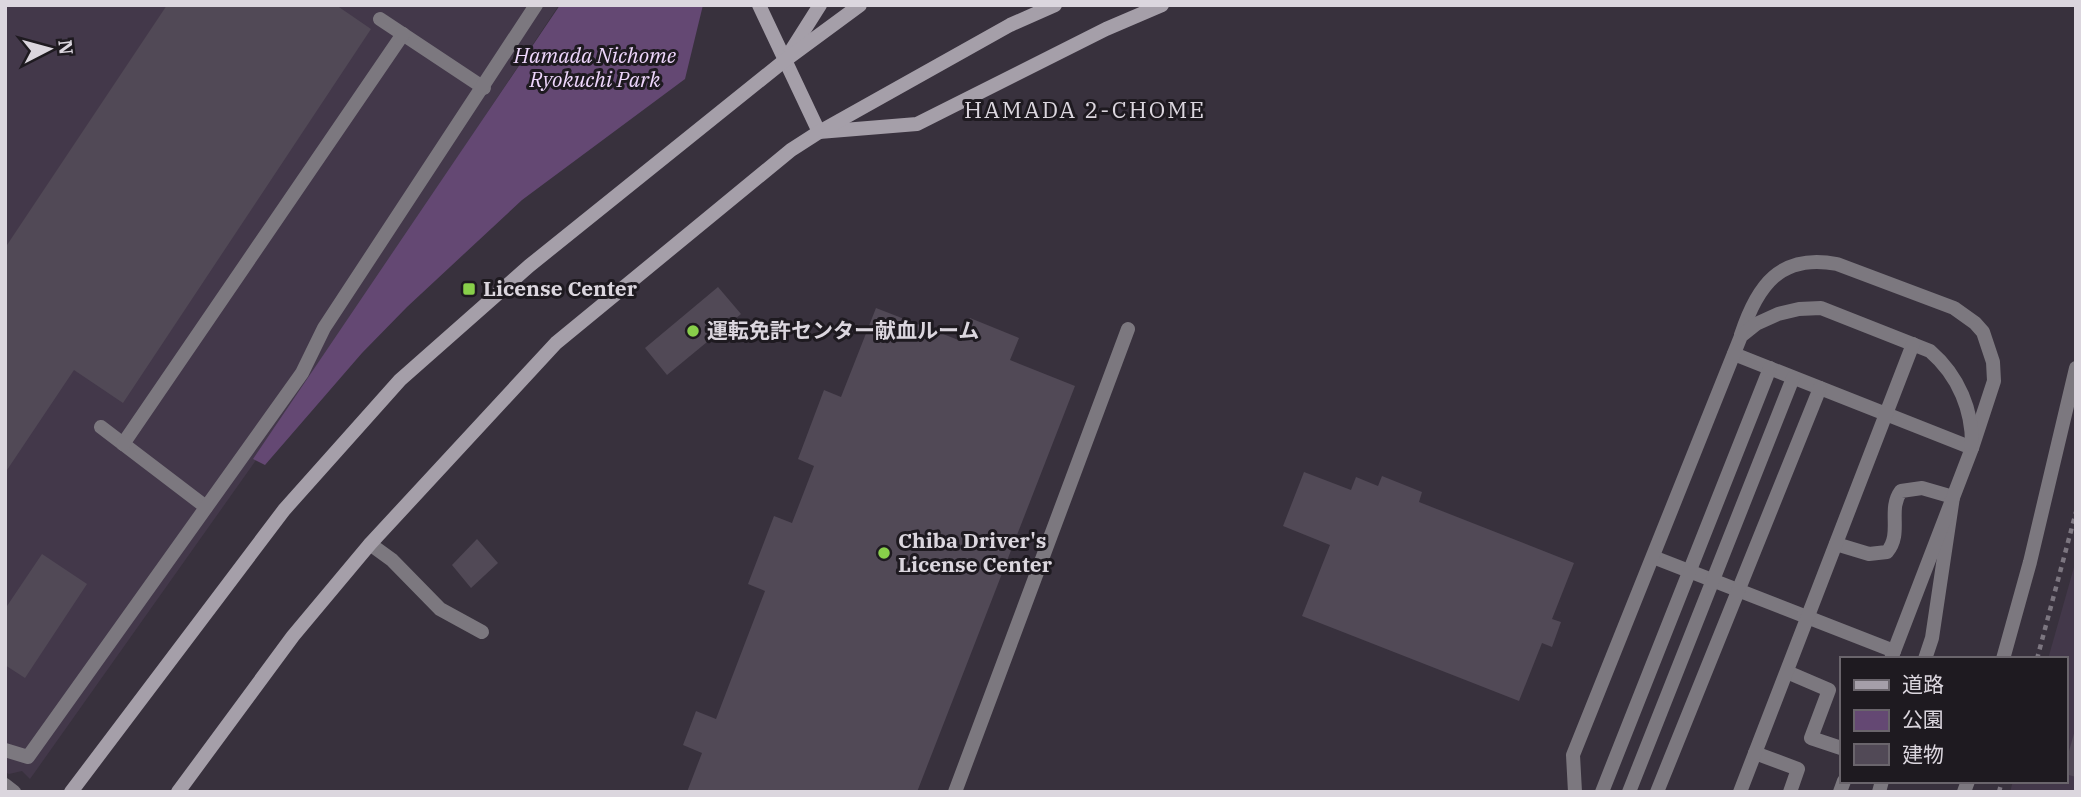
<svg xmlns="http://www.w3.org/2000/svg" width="2081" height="797" font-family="'IBM Plex Serif','Noto Sans JP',serif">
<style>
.built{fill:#43384a}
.green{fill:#644873}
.building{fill:#514956}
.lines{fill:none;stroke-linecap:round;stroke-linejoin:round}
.path{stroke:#7c7680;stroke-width:4.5;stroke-dasharray:5 5;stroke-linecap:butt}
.lane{stroke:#7c787f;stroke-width:14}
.street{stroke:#7c787f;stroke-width:14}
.secondary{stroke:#a59fa9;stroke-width:14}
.poi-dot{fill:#88cf4a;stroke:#1e1a20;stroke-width:2.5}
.labels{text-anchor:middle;stroke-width:6;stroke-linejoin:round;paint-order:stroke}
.park-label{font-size:21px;font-style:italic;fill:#efd7fd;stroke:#1e1a20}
.poi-label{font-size:21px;font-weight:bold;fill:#dbd6de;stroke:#1e1a20;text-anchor:start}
.neighbourhood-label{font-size:23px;letter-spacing:2px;fill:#dbd6de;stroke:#1e1a20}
</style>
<rect width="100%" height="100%" fill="#38313d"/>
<g class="built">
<path d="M5 5H559L254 463 30 779 22 771 9 774 5 772Z"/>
<path d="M2076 560V792H2010L2013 781H2065V659H2048Z"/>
</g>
<path class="green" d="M560 5H703L685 79 522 200 407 307 362 353 265 465 253 459Z"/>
<g class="building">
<path d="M167 5H336L371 29 123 403 74 370 5 473V248Z"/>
<path d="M718 287 741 314 667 375 645 348Z"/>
<path d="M876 308 961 341 970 318 1019 338 1010 360 1075 386 917 792H687L702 753 683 745 696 711 716 719 765 591 748 584 774 516 792 523 814 466 798 459 824 390 841 397Z"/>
<path d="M1304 472 1351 490 1356 477 1378 486 1382 476 1422 492 1419 502 1574 563 1552 619 1561 622 1552 647 1542 643 1519 701 1302 616 1330 545 1283 526Z"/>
<path d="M477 539 498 563 471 588 452 565Z"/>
<path d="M42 554 87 584 25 678 5 665V609Z"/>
<path d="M2075 730 2076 731V777L2065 774V765Z"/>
</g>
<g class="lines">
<g class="path">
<path d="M2037 659 2076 512"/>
<path d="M1999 792 2002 781"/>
</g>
<g class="lane">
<path d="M380 19 484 88"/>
<path d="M1734 354 1972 448 1994 381 1993 362 1983 332 1975 323 1954 308 1837 264C1780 253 1757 286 1741 335"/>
<path d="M101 427 206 507"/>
<path d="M123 444 403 34"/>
<path d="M370 544 392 560 440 609 482 632"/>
<path d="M1836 544 1869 554 1887 552C1903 533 1887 510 1901 491L1922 488 1953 497 1932 638 1925 659"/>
<path d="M1653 557 1894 651"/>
<path d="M1787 672 1829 690 1811 738 1841 748"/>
<path d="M5 750 28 757 302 373 324 328 536 5"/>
<path d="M1755 753 1798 769 1790 792"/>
<path d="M5 785 14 792"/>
<path d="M955 792 1128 329"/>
<path d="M1575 792 1573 755 1741 336 1756 324 1778 314 1799 309 1821 308 1930 351C1959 376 1973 411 1972 448L1891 659"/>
<path d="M1602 792 1770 368"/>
<path d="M1629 792 1793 378"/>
<path d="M1657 792 1820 388"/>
<path d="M1740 792 1913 344"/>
<path d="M1840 792 1844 781"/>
<path d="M1879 792 1882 781"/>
</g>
<g class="street">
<path d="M2003 659 2030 562 2076 368"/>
<path d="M1964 792 1968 781"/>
</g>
<g class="secondary">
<path d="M759 5 819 132 917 124 1106 29 1162 5"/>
<path d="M789 54 820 5"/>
<path d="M71 792 284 510 400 380 529 266 784 61 860 5"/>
<path d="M178 792 293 636 370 544 556 343 791 150 819 132 1010 25 1055 5"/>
</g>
</g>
<g class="poi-dot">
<rect x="462" y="282" width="14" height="14" rx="3.5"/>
<circle cx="693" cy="331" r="7"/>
<circle cx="884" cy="553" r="7"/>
</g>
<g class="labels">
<g class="park-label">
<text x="595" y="63">Hamada Nichome<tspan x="595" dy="24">Ryokuchi Park</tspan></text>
</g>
<g class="poi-label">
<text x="483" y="296">License Center</text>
<text x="707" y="338">運転免許センター献血ルーム</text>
<text x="898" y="548">Chiba Driver's<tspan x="898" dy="24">License Center</tspan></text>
</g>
<g class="neighbourhood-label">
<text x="1085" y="118">HAMADA 2-CHOME</text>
</g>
</g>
<rect width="2081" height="797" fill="none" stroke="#dbd6de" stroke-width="14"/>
<rect x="1840" y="657" width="228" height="126" fill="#1e1a20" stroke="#6a656c" stroke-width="2"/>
<rect x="1854" y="680" width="35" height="10" fill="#a59fa9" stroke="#6a656c" stroke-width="2"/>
<text x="1902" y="692" font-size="21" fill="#dbd6de">道路</text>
<rect x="1854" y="710" width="35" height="21" fill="#644873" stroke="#6a656c" stroke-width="2"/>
<text x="1902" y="727" font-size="21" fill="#dbd6de">公園</text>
<rect x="1854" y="744" width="35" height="21" fill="#514956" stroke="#6a656c" stroke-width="2"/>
<text x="1902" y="762" font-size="21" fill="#dbd6de">建物</text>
<g transform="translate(49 49) rotate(84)" stroke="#1e1a20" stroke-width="5" paint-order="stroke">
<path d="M0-5L12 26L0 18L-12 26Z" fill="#dbd6de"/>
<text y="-10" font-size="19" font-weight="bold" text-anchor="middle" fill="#dbd6de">N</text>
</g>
</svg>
